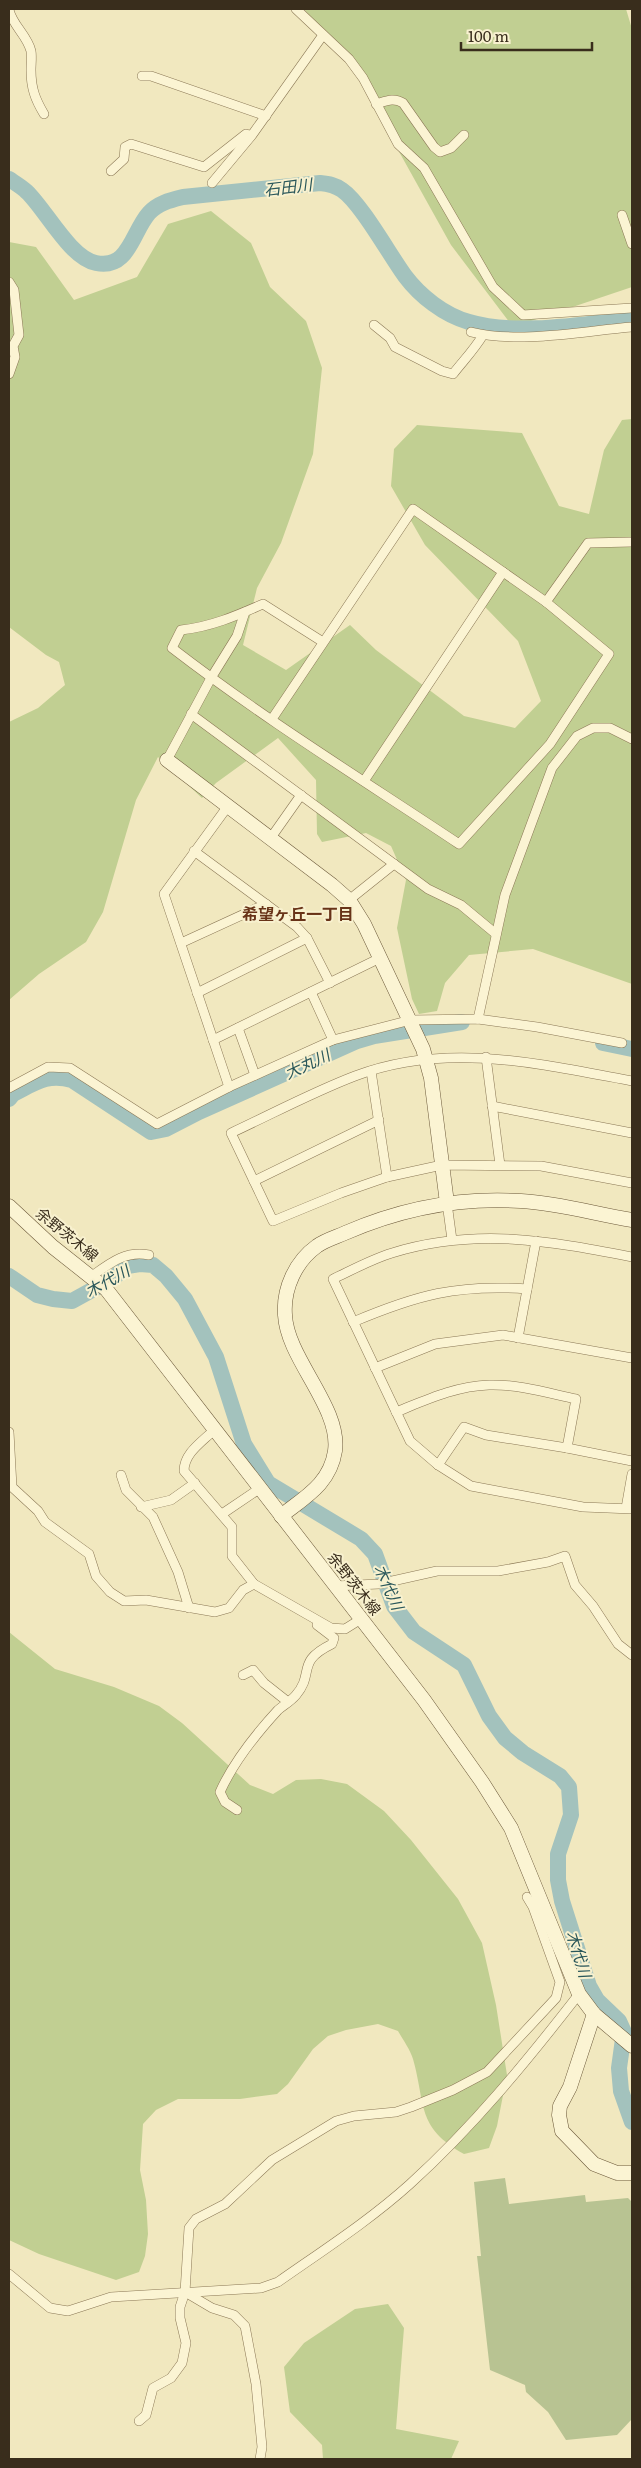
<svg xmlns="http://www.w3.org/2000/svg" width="641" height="2468" font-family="Literata,'Noto Sans JP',serif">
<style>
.green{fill:#c1cf92}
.cemetery{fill:#b8c392}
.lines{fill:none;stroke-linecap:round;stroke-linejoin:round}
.river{stroke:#a3c2bd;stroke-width:16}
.street-casing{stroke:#8b7856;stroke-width:10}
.secondary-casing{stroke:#6c593a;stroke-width:15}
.street{stroke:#fbf4d3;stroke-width:9}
.secondary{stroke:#fbf4d3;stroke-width:14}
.labels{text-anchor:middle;stroke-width:4;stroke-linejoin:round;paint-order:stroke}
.street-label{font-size:15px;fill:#392d1c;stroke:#f8f1cf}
.water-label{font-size:16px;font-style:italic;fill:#2a575a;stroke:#f8f1cf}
.neighbourhood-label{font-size:16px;font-weight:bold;fill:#683318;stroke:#f8f1cf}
</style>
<rect width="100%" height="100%" fill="#f1e8bf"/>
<g class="green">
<path d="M304 9H626L632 29V287L513 327 451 245 348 60Z"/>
<path d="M211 211 251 243 270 287 306 321 322 368 313 454 281 543 257 588 243 645 286 670 350 625 376 650 464 716 515 728 541 701 518 641 425 545 391 486 394 449 417 425 522 433 559 506 589 514 604 450 622 420 632 419V984L533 949 469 955 445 983 437 1011 419 1014 412 999 397 928 406 880 391 846 366 833 322 842 317 834 316 780 278 738 216 783 202 798 158 757 136 800 103 912 86 942 39 974 9 1000V722L38 708 65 685 59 662 46 655 9 627V242L36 247 74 300 137 277 168 224Z"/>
<path d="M9 1632 55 1669 114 1687 159 1706 182 1723 250 1785 273 1794 296 1780 321 1779 347 1784 384 1811 411 1840 458 1899 482 1943 496 2005 507 2075 497 2126 489 2148 464 2154C416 2127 426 2105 413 2059 410 2049 403 2040 398 2031L378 2024 346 2030 328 2036 313 2049 288 2084 277 2094 240 2099H178L156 2110 143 2124 140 2170 146 2200 148 2234 145 2256 139 2272 116 2280 39 2254 9 2240Z"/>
<path d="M388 2304 404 2328 396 2429 459 2441 451 2459H323L322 2445 290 2412 284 2367 304 2343 355 2309Z"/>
</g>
<path class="cemetery" d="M505 2178 509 2204 585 2195 586 2202 628 2198 632 2202V2419L617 2435 566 2440 548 2412 526 2392 525 2385 490 2370 477 2256H481L474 2182Z"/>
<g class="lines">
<g class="river">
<path d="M9 179C15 183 22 187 27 192 46 210 70 258 96 263 129 270 132 232 149 213 158 203 171 200 183 197L320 183C329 184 335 185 342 190 361 203 389 254 405 276 420 296 444 315 469 322 516 336 584 324 632 319"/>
<path d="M603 1043 632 1049"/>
<path d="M9 1099 13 1094C35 1083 47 1073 72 1080L151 1132 166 1129 199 1112 357 1041 374 1036 462 1022"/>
<path d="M9 1276 37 1295 53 1299 72 1301 112 1279 127 1266 140 1264 153 1265 166 1276 185 1299 216 1357 244 1444 268 1483 361 1539 375 1554 394 1606 414 1632 464 1665 489 1716 505 1738 523 1753 560 1776 569 1787 571 1815 558 1854V1880L562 1901 589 1986 597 2000 619 2021 624 2032 619 2068 621 2091 632 2122"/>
</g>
<defs>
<g id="street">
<path d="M296 9 349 59 363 78 398 144 424 168 493 287 523 315 632 308"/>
<path d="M9 10C13 26 27 35 31 51 32 57 31 64 31 70 31 88 35 99 44 114"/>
<path d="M142 76H151L266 116"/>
<path d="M376 104C386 101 394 97 403 103L434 147 440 152 451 148 464 135"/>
<path d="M111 171 124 159 125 147 131 144 204 167 246 134 250 135"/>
<path d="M212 183 252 135 323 35"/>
<path d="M622 215 632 244"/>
<path d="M9 282 14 290 19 335 13 346 15 357 9 374"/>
<path d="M374 325 390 338 395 347 442 371 453 374C463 361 474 350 483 335"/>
<path d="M471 332C519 344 583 331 632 327"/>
<path d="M546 602 588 543 632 542"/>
<path d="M191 714 428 889 461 905 496 934"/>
<path d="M272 719 413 509 546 602 609 654 550 744 459 844C363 780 264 719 172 648L181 630C210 627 236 616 263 604L323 642"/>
<path d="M167 760 211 678 237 636 245 612"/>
<path d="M364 781 503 572"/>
<path d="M228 806 164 894 229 1087"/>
<path d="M270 839 301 795"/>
<path d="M194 851 297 927 307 938 330 983"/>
<path d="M349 900 394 864"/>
<path d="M181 943 266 904"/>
<path d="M311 992 333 1040"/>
<path d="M197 993 307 938"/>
<path d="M478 1019 505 895 552 768 577 736 593 728H610L632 739"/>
<path d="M238 1028 255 1075"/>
<path d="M213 1040 380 958"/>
<path d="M486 1057 500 1165"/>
<path d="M371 1071 387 1177"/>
<path d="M632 1081C541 1064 446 1041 355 1076 313 1092 272 1114 231 1133L273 1221 341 1193 387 1177 442 1165 541 1166 632 1183"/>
<path d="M9 1088 48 1067 70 1068 157 1124 229 1087 333 1040 411 1020 478 1019 537 1027 622 1043"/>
<path d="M492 1106 632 1133"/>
<path d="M254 1181 379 1120"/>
<path d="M447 1203 452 1240"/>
<path d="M632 1257C549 1241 477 1227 392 1253 372 1259 352 1270 333 1279L410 1441 438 1465 471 1486 583 1507 632 1509"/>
<path d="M92 1276C110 1263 126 1250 149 1255"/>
<path d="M353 1322C417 1295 457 1284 527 1289"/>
<path d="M518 1338 536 1241"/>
<path d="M375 1368 435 1344 503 1335 632 1358"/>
<path d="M396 1412C426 1400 456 1386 489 1385 518 1384 548 1393 576 1399L567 1448 486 1435 464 1427 438 1465"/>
<path d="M214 1430C202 1442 184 1453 184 1471L232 1527V1556L254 1584"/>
<path d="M9 1432 12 1487 38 1511 45 1522 89 1554 96 1576 110 1592 124 1601 146 1600 215 1612 229 1608 243 1590 254 1584 331 1628 345 1629 361 1619"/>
<path d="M567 1448 632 1461"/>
<path d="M121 1475 126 1490 153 1517 178 1572 189 1608"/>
<path d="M141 1507 171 1500 195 1483"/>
<path d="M626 1508 632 1474"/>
<path d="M222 1514 259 1489"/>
<path d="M334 1586 379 1584 437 1571H498L548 1562 565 1556 575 1585 593 1606 618 1644 632 1655"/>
<path d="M243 1675 253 1670 264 1683 288 1702"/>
<path d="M237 1810 225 1802 220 1792C234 1761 255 1735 278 1710 284 1705 291 1701 296 1695 315 1673 295 1662 332 1644L334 1638 317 1625"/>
<path d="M9 2274 50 2308 68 2311 111 2297 261 2288 278 2282C322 2251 369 2221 410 2184 473 2127 527 2061 579 1994"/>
<path d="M185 2292 212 2308 234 2315 245 2326 256 2384 262 2447 260 2459"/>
<path d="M139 2421 146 2415 153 2388 171 2378 182 2363 186 2343 180 2318V2307L185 2292 189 2228 196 2219 225 2204 272 2160 336 2121 354 2116 396 2112 411 2107 453 2090 487 2072 556 1998 560 1982 533 1907 527 1897"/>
</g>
<g id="secondary">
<path d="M167 760 332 885 349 900 364 924 423 1049 431 1078 447 1203"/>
<path d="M9 1206 53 1247 106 1289 424 1700 482 1782 511 1828 579 1994 594 2014 632 2046"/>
<path d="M281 1516C305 1497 330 1484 335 1451 341 1407 287 1359 285 1315 283 1288 296 1261 317 1246 325 1240 336 1237 345 1233 400 1209 460 1197 521 1201 559 1203 595 1214 632 1220"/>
<path d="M594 2014 570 2087 560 2106 559 2115 562 2131 594 2164 617 2173H632"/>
</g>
</defs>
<use href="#street" class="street-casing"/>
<use href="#secondary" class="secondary-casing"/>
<use href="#street" class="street"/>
<use href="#secondary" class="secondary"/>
</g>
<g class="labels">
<g class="street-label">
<text transform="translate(67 1235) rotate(39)" y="5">余野茨木線</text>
<text transform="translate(354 1584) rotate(52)" y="5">余野茨木線</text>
</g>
<g class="water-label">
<text transform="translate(288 187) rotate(-7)" y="6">石田川</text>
<text transform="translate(307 1064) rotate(-25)" y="6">大丸川</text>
<text transform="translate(107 1281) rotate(-29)" y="6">木代川</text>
<text transform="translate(389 1587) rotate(66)" y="6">木代川</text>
<text transform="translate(579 1954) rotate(73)" y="6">木代川</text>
</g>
<g class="neighbourhood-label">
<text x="298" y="920">希望ヶ丘一丁目</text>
</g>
</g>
<rect width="641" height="2468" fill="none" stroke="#392d1c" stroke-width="20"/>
<path d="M461 42v8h131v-8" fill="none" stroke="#392d1c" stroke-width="2.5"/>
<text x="468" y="42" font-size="15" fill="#392d1c" stroke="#f8f1cf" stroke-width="4" paint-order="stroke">100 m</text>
</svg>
